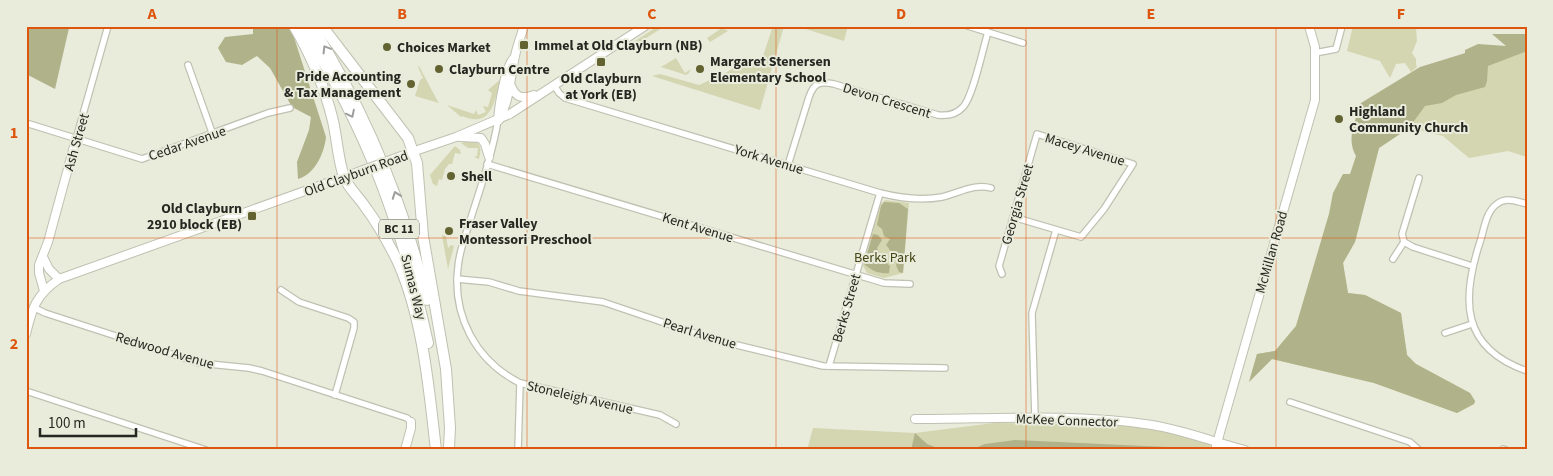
<svg xmlns="http://www.w3.org/2000/svg" width="1553" height="476" font-family="'Source Sans 3',sans-serif">
<style>
.green{fill:#d4d6b1}
.forest{fill:#b0b289}
.lines{fill:none;stroke-linecap:round;stroke-linejoin:round}
.street-casing{stroke:#c0c1b2;stroke-width:8}
.secondary-casing{stroke:#c0c1b2;stroke-width:10}
.highway-casing{stroke:#c0c1b2;stroke-width:12}
.street{stroke:#fff;stroke-width:5.5}
.secondary{stroke:#fff;stroke-width:8}
.highway{stroke:#fff;stroke-width:10}
.secondary-bridge-casing{stroke:#c0c1b2;stroke-width:10;stroke-linecap:butt}
.secondary-bridge{stroke:#fff;stroke-width:8}
.oneway{stroke:#9d9e9b}
.grid{fill:none;stroke:#de560d;stroke-width:1;stroke-opacity:0.55}
.poi-dot{fill:#626331;stroke:#e9ebdb;stroke-width:2}
.labels{text-anchor:middle;stroke-width:4;stroke-linejoin:round;paint-order:stroke}
.shield{fill:#e9ebdb;stroke:#606259;stroke-width:1}
.shield-label{font-size:12px;font-weight:bold;fill:#262721}
.poi-label{font-size:14px;font-weight:bold;fill:#262721;stroke:#e9ebdb;text-anchor:start}
.street-label{font-size:14px;fill:#262721;stroke:#e9ebdb}
.park-label{font-size:14px;fill:#454615;stroke:#e9ebdb}
.neatline{fill:none;stroke:#de560d;stroke-width:2}
.grid-label{font-size:16px;text-anchor:middle;font-weight:bold;fill:#de560d}
</style>
<rect width="100%" height="100%" fill="#e9ebdb"/>
<g class="green">
<path d="M658 26H665L626 51 624 50 623 49Z"/>
<path d="M773 26H784L760 110 652 76 660 74 699 85 727 72 748 59 752 58 761 62Z"/>
<path d="M796 26H848L844 41Z"/>
<path d="M1353 26H1410L1412 28H1416L1417 41 1412 53 1416 59V64L1417 67 1411 72 1405 63 1396 64 1390 78 1380 61 1347 51Z"/>
<path d="M722 28 728 31 710 42 707 38Z"/>
<path d="M1527 45V157L1508 151 1469 158 1443 136 1409 128 1379 148 1355 242 1343 263 1348 293 1365 295 1401 313 1407 355 1416 364 1470 393 1475 401 1474 404 1457 413 1374 383 1272 359 1249 382 1257 354 1275 351 1296 326 1329 214 1353 178 1373 109Z"/>
<path d="M676 58 685 73 691 69 689 73 686 75 661 67Z"/>
<path d="M419 66 437 100 439 103 415 96 420 80 423 78 418 67Z"/>
<path d="M501 79C494 101 492 129 462 116L461 117 447 105 474 114 476 110 478 115 486 112 483 106 488 107 492 93 488 90Z"/>
<path d="M468 141C481 140 482 149 479 159L474 157 477 156 478 148H468L461 143Z"/>
<path d="M455 146 460 150 461 154 455 153 452 164H449L445 169 442 180 439 179 437 186 433 184 430 175Z"/>
<path d="M885 200 909 203 903 273 884 278 867 273 863 266 880 205Z"/>
<path d="M442 235 446 236 448 248 451 245 454 246 448 269Z"/>
<path d="M994 423 1117 424 1156 429 1211 444 1209 450H807L813 428 915 433Z"/>
</g>
<g class="forest">
<path d="M26 26 69 28 55 89 26 74Z"/>
<path d="M253 26H290L291 28 326 137C324 154 315 174 298 179L297 162 309 130 311 117 292 107 270 68 257 56 242 65 226 62 218 48 225 37 253 34Z"/>
<path d="M1492 34H1527V51L1488 66 1487 81 1485 87 1456 95 1442 103 1425 106 1409 128 1379 148 1355 242 1343 263 1348 293 1365 295 1401 313 1407 355 1416 364 1470 393 1475 401 1474 404 1457 413 1374 383 1272 359 1249 382 1257 354 1275 351 1296 326 1329 214 1333 193 1343 174H1350L1356 156C1346 139 1355 121 1361 103L1420 67 1459 55 1465 53V50L1478 44 1506 46Z"/>
<path d="M884 202 899 203 908 209 903 273 899 272 896 265 898 261C892 256 891 250 886 245L890 239 884 236 882 229 877 225 881 206Z"/>
<path d="M873 234 878 235 882 240 877 248 882 259 890 266 889 273C879 274 872 271 864 264Z"/>
<path d="M915 433 927 444 943 450H911Z"/>
<path d="M1015 440 1166 447 1179 450H970L985 444Z"/>
</g>
<g class="lines">
<defs>
<g id="street">
<path d="M968 26 1023 43"/>
<path d="M1315 53 1336 49 1342 26"/>
<path d="M188 65 213 135"/>
<path d="M554 85 559 93 565 98 880 193C900 198 921 201 942 197 959 193 975 183 991 188"/>
<path d="M498 120C492 156 479 192 468 227 464 240 459 253 458 267 452 316 476 361 520 383L660 415 676 424"/>
<path d="M26 123 142 159 268 113 290 108"/>
<path d="M76 139 108 26"/>
<path d="M487 164 884 283 910 284"/>
<path d="M788 165 809 97C814 83 819 81 834 84L938 115C947 116 956 115 963 107 973 97 983 48 988 32"/>
<path d="M1527 204C1517 201 1506 197 1497 204 1486 211 1484 230 1480 242 1461 300 1461 348 1527 371"/>
<path d="M1404 242 1413 247 1472 266"/>
<path d="M1393 259 1404 242 1402 234 1419 178"/>
<path d="M1002 274 999 266C1012 222 1024 178 1037 134L1133 164 1104 209 1081 237 1013 217"/>
<path d="M457 279 489 282 519 291 603 302 712 339 823 366 945 368"/>
<path d="M281 290 299 302 348 318 354 322V328L335 395"/>
<path d="M33 307 45 313 199 363 249 368 262 371 407 418 411 422"/>
<path d="M1445 333 1472 324"/>
<path d="M829 366 880 193"/>
<path d="M26 391 206 450"/>
<path d="M1290 402 1410 442 1419 450"/>
<path d="M1035 418 1032 313 1056 230"/>
<path d="M1503 449 1506 450"/>
<path d="M518 450 520 383"/>
</g>
<g id="secondary">
<path d="M511 86C516 98 522 99 534 95"/>
<path d="M498 120C499 107 505 66 514 58"/>
<path d="M499 120C510 100 510 78 515 56 517 46 521 36 524 26"/>
<path d="M460 137 481 138 485 144 489 157"/>
<path d="M409 153 456 137 510 114 645 26"/>
<path d="M43 257 49 269 59 279"/>
<path d="M44 291 39 273V265L48 242 76 139"/>
<path d="M26 334C32 308 36 295 59 279L355 173"/>
<path d="M915 419C992 419 1076 413 1152 425 1183 430 1214 442 1245 450"/>
<path d="M405 450 411 428V422"/>
<path d="M1215 450 1315 100V47L1309 26"/>
</g>
<g id="highway">
<path d="M294 26C311 55 325 88 333 121 337 139 338 159 344 177 349 189 359 197 366 208 378 224 388 242 397 260 423 317 429 389 436 450"/>
<path d="M312 26C366 113 403 201 427 300"/>
<path d="M322 26 408 138 417 163 423 236 446 369 450 428 449 447"/>
<path d="M303 29C367 128 403 229 428 343"/>
</g>
</defs>
<use href="#street" class="street-casing"/>
<use href="#secondary" class="secondary-casing"/>
<use href="#highway" class="highway-casing"/>
<use href="#street" class="street"/>
<use href="#secondary" class="secondary"/>
<use href="#highway" class="highway"/>
<defs>
<path id="secondary-bridge" d="M355 173 404 155"/>
</defs>
<use href="#secondary-bridge" class="secondary-bridge-casing"/>
<use href="#secondary-bridge" class="secondary-bridge"/>
</g>
<defs><path id="oneway-chevron" d="M-2-3.5L2.5 0L-2 3.5" fill="none" stroke-width="1.6" stroke-linecap="round" stroke-linejoin="round" transform="scale(1.25)"/></defs>
<g class="oneway">
<use href="#oneway-chevron" transform="translate(326 49) rotate(-121)"/>
<use href="#oneway-chevron" transform="translate(351 114) rotate(64)"/>
<use href="#oneway-chevron" transform="translate(396 195) rotate(-110)"/>
</g>
<path class="grid" d="M277 26V450M527 26V450M776 26V450M1026 26V450M1276 26V450M26 238H1527"/>
<g class="poi-dot">
<rect x="519" y="40" width="10" height="10" rx="2.5"/>
<circle cx="387" cy="47" r="5"/>
<rect x="596" y="57" width="10" height="10" rx="2.5"/>
<circle cx="439" cy="69" r="5"/>
<circle cx="700" cy="69" r="5"/>
<circle cx="411" cy="84" r="5"/>
<circle cx="1339" cy="119" r="5"/>
<circle cx="451" cy="176" r="5"/>
<rect x="247" y="211" width="10" height="10" rx="2.5"/>
<circle cx="449" cy="231" r="5"/>
</g>
<g class="labels">
<rect class="shield" x="379" y="219.5" width="40" height="19" rx="4"/>
<g class="shield-label">
<text x="399" y="233">BC 11</text>
</g>
<g class="poi-label">
<text x="534" y="50">Immel at Old Clayburn (NB)</text>
<text x="397" y="52">Choices Market</text>
<text x="710" y="66">Margaret Stenersen<tspan x="710" dy="16">Elementary School</tspan></text>
<text x="449" y="74">Clayburn Centre</text>
<text x="401" y="81" text-anchor="end">Pride Accounting<tspan x="401" dy="16">&amp; Tax Management</tspan></text>
<text x="601" y="83" text-anchor="middle">Old Clayburn<tspan x="601" dy="16">at York (EB)</tspan></text>
<text x="1349" y="116">Highland<tspan x="1349" dy="16">Community Church</tspan></text>
<text x="461" y="181">Shell</text>
<text x="242" y="213" text-anchor="end">Old Clayburn<tspan x="242" dy="16">2910 block (EB)</tspan></text>
<text x="459" y="228">Fraser Valley<tspan x="459" dy="16">Montessori Preschool</tspan></text>
</g>
<g class="street-label">
<text transform="translate(887 100) rotate(17)" y="5">Devon Crescent</text>
<text transform="translate(76 142) rotate(-74)" y="5">Ash Street</text>
<text transform="translate(187 143) rotate(-19)" y="5">Cedar Avenue</text>
<text transform="translate(1085 149) rotate(17)" y="5">Macey Avenue</text>
<text transform="translate(769 159) rotate(17)" y="5">York Avenue</text>
<text transform="translate(356 173) rotate(-20)" y="5">Old Clayburn Road</text>
<text transform="translate(1017 204) rotate(-74)" y="5">Georgia Street</text>
<text transform="translate(698 227) rotate(17)" y="5">Kent Avenue</text>
<text transform="translate(1271 252) rotate(-74)" y="5">McMillan Road</text>
<text transform="translate(414 287) rotate(76)" y="5">Sumas Way</text>
<text transform="translate(846 308) rotate(-74)" y="5">Berks Street</text>
<text transform="translate(700 333) rotate(17)" y="5">Pearl Avenue</text>
<text transform="translate(165 350) rotate(16)" y="5">Redwood Avenue</text>
<text transform="translate(580 397) rotate(13)" y="5">Stoneleigh Avenue</text>
<text transform="translate(1067 420) rotate(2)" y="5">McKee Connector</text>
</g>
<g class="park-label">
<text x="885" y="262">Berks Park</text>
</g>
</g>
<rect width="1553" height="476" fill="none" stroke="#e9ebdb" stroke-width="55"/>
<path d="M40 428v8h96v-8" fill="none" stroke="#262721" stroke-width="2.5"/>
<text x="48" y="428" font-size="15" fill="#262721" stroke="#e9ebdb" stroke-width="4" paint-order="stroke">100 m</text>
<rect x="28" y="28" width="1498" height="420" class="neatline"/>
<g class="grid-label">
<text x="152" y="19">A</text>
<text x="402" y="19">B</text>
<text x="652" y="19">C</text>
<text x="901" y="19">D</text>
<text x="1151" y="19">E</text>
<text x="1401" y="19">F</text>
<text x="14" y="138">1</text>
<text x="14" y="349">2</text>
</g>
</svg>
